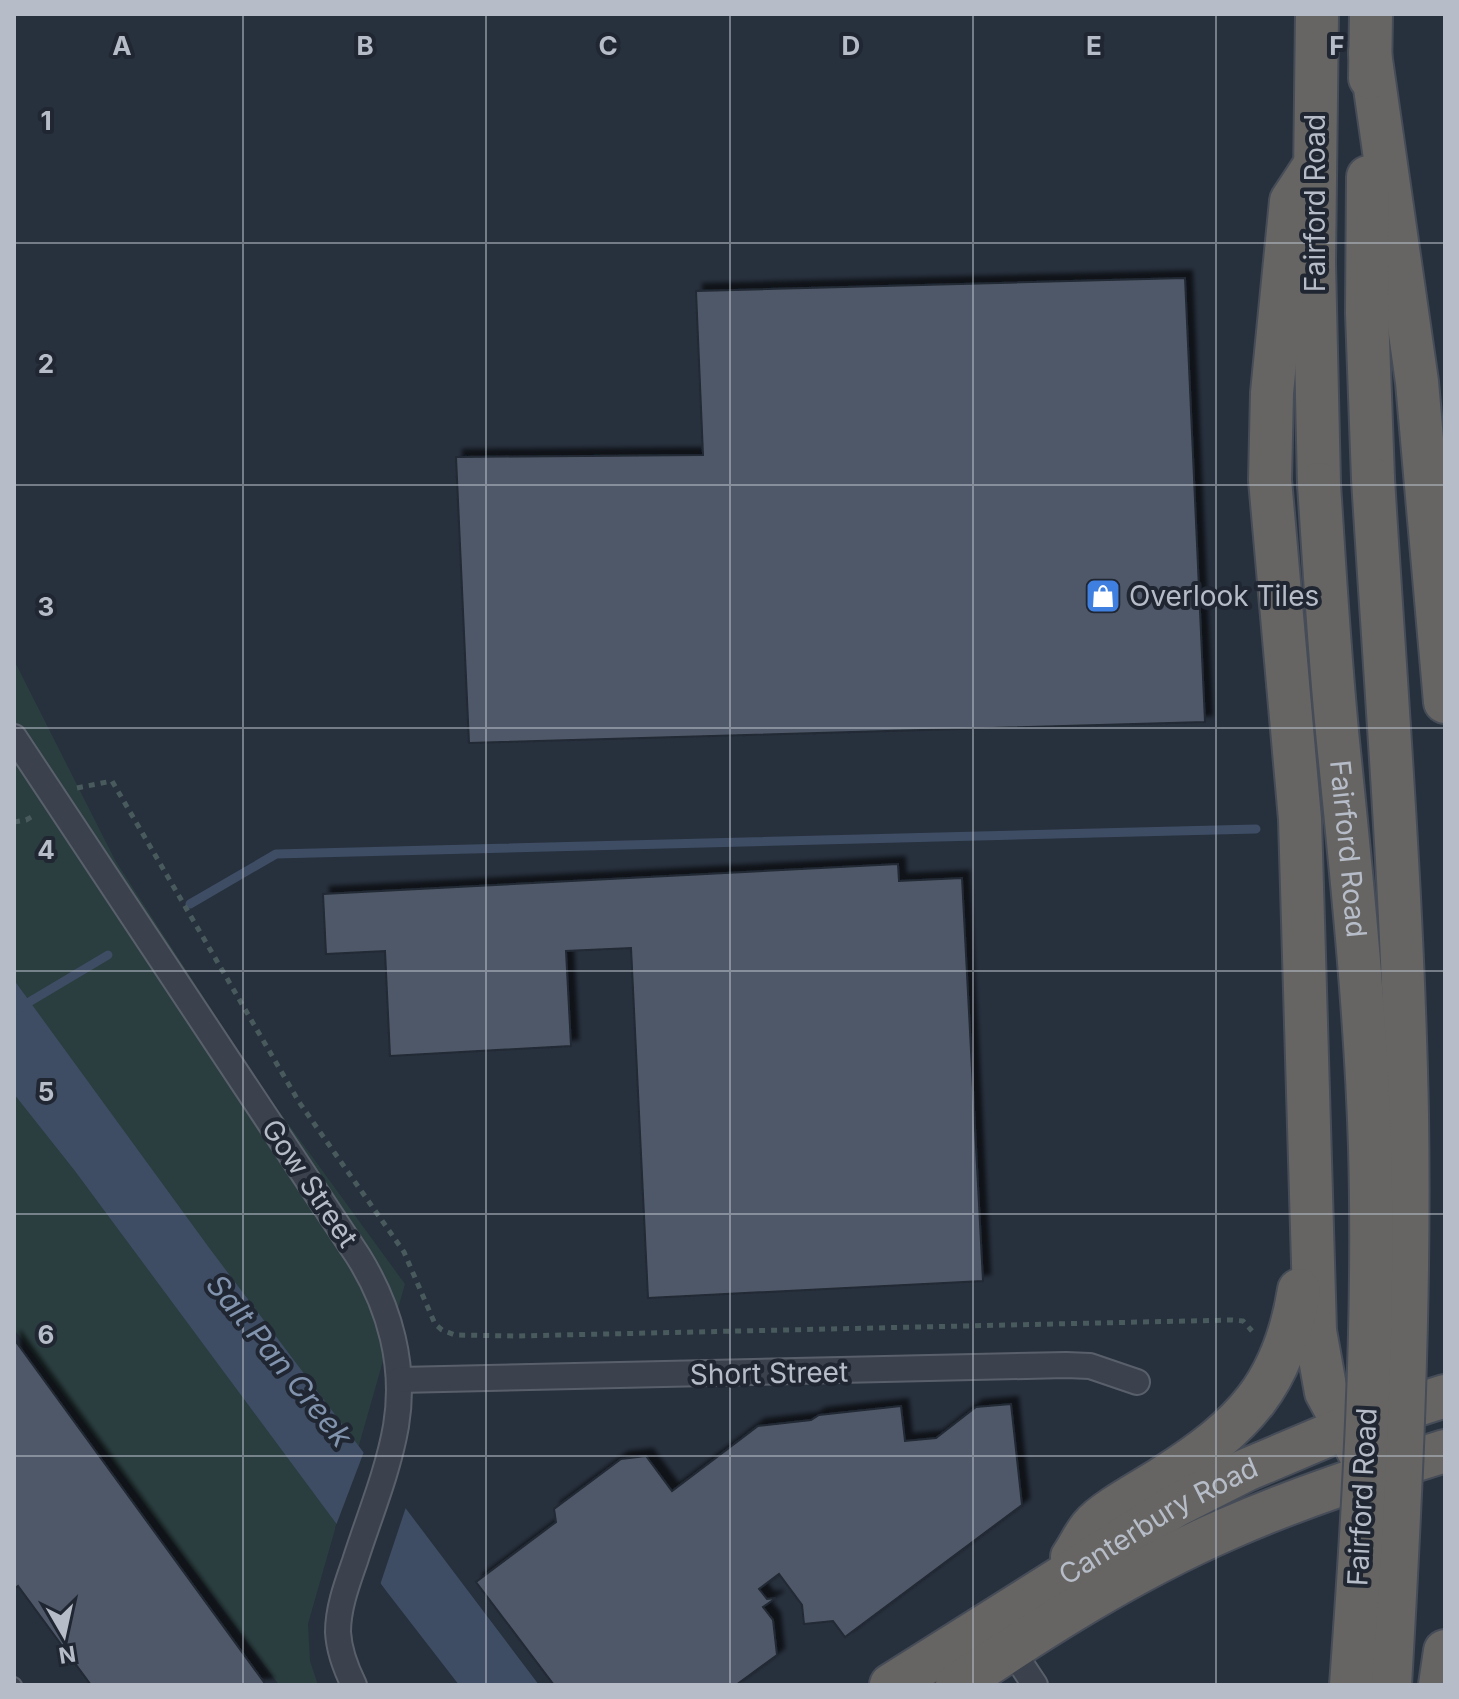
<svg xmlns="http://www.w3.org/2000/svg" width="1459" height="1699" font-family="Inter,sans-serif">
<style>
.green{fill:#2a3d3f}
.water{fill:#3e4d64}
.pier{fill:#27303d}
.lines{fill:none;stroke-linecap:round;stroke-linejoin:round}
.stream{stroke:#3e4d64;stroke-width:9}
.building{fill:#505968;stroke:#222934;stroke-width:2;filter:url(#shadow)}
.service-casing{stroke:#59606b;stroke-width:16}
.minor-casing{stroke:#59606b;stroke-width:28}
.trunk-casing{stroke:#464d58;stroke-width:46}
.path{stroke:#495a5d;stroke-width:5;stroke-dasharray:6 6;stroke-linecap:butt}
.service{stroke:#3b424d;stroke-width:12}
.minor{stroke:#3b424d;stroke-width:24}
.trunk{stroke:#666563;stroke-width:42}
.trunk-bridge-casing{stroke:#464d58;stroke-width:46;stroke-linecap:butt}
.trunk-bridge{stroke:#666563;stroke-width:42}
.grid{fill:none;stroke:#b7bdc8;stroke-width:2;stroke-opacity:0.55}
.labels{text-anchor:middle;stroke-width:8;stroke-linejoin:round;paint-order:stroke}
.street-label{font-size:28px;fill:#b7bdc8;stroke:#202733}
.poi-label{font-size:28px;fill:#b7bdc8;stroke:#202733;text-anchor:start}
.water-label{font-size:30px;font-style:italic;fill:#8193ad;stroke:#202733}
.grid-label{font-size:26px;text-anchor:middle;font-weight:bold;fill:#b7bdc8;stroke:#202733;stroke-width:8;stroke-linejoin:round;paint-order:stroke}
</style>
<defs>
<filter id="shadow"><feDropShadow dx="7" dy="-7" stdDeviation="2" flood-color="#0009"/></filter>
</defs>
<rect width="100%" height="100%" fill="#27303d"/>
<path class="green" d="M14 660 115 860 265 1092 405 1284 308 1624 310 1661 318 1685H279L14 1329Z"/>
<path class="water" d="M14 980 210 1249 539 1685H459L387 1592 75 1171 14 1094Z"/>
<path class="pier" d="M365 1449 407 1504 379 1588 335 1528Z"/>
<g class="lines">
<g class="stream">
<path d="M190 904 276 854 1256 829"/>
<path d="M14 1011 108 955"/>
</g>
</g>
<g class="building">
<path d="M1185 278 1205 722 469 743 456 457 703 455 696 291Z"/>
<path d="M898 864 899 881 962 878 983 1281 648 1298 631 948 566 951 571 1046 390 1056 385 951 326 954 323 894Z"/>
<path d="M14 1339 266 1685H91L18 1586 14 1589Z"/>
<path d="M1011 1404 1022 1505 845 1637 833 1621 804 1624 802 1605 779 1574 759 1589 767 1599 776 1598 763 1607 773 1620 777 1655 736 1685H554L476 1582 556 1522 554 1509 621 1459 646 1456 672 1491 758 1426 811 1420 819 1415 901 1406 905 1441 936 1438 976 1407Z"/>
</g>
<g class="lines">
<defs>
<path id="service" d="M14 1684 15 1685"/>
<g id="minor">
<path d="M14 737 358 1256C390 1307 406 1366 396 1426 388 1472 369 1517 355 1561 347 1584 338 1608 338 1632 339 1651 346 1669 354 1685"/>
<path d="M399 1380 1066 1365 1090 1366 1137 1382"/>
<path d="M1011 1649 1035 1685"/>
</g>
<g id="trunk">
<path d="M1317 14 1314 263 1319 484"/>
<path d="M1370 53 1417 382 1445 702"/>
<path d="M1370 78 1371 14"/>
<path d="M1314 166 1291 201 1272 393 1270 480 1300 819 1315 1331 1326 1392 1371 1474"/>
<path d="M1368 177 1367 313 1373 479"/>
<path d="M1072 1557C1079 1547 1084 1535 1092 1526 1104 1511 1146 1489 1164 1477 1243 1427 1284 1385 1299 1290"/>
<path id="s1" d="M891 1685 1175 1506 1246 1470 1345 1428 1445 1396"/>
<path d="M957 1685C1043 1627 1131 1571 1227 1529 1297 1498 1371 1474 1445 1451"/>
<path d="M1440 1685 1445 1651"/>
</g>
</defs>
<use href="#service" class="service-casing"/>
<use href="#minor" class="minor-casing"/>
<use href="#trunk" class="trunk-casing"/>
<g class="path">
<path d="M77 788 112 781 299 1102 404 1252 435 1324 442 1330 455 1335 516 1336 1232 1320 1243 1321 1252 1331"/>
<path d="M14 822 26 820 35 815"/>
</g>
<use href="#service" class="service"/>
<use href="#minor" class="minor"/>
<use href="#trunk" class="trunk"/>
<defs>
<g id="trunk-bridge">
<path d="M1373 479C1386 691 1403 903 1407 1115 1410 1305 1401 1495 1390 1685"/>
<path id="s2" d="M1319 484C1325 576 1330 669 1340 761 1353 890 1366 1018 1370 1147 1375 1326 1364 1507 1351 1685"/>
</g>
</defs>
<use href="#trunk-bridge" class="trunk-bridge-casing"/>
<use href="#trunk-bridge" class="trunk-bridge"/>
</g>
<path class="grid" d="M243 14V1685M486 14V1685M730 14V1685M973 14V1685M1216 14V1685M14 243H1445M14 485H1445M14 728H1445M14 971H1445M14 1214H1445M14 1456H1445"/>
<defs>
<symbol id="shop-square" viewBox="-11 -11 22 22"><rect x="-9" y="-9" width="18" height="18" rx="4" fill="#3f7fe0" stroke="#202733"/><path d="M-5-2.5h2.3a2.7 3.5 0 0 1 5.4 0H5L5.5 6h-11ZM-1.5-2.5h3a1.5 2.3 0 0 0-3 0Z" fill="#fff"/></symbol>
</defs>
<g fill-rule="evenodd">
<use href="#shop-square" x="1083" y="576" width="40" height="40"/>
</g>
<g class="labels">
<g class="street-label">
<text transform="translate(1315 203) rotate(-90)" y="10">Fairford Road</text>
<text dy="10" stroke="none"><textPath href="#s2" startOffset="366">Fairford Road</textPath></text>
<text transform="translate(310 1183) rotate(56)" y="10">Gow Street</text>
<text transform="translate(769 1373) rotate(-1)" y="10">Short Street</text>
<text transform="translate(1362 1497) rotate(-87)" y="10">Fairford Road</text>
<text dy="10" stroke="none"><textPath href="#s1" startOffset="314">Canterbury Road</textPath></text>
</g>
<g class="poi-label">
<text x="1129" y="606">Overlook Tiles</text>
</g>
<g class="water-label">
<text transform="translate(279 1361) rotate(51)" y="10">Salt Pan Creek</text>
</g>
</g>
<g class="grid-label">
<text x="122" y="55">A</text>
<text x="365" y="55">B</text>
<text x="608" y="55">C</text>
<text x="851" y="55">D</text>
<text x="1094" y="55">E</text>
<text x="1337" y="55">F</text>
<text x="46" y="130">1</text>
<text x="46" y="373">2</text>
<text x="46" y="616">3</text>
<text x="46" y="859">4</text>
<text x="46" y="1101">5</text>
<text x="46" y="1344">6</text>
</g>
<rect width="1459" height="1699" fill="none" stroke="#b7bdc8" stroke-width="32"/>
<g transform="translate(64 1635) rotate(171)" stroke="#202733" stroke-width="6" paint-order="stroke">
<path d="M0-6L14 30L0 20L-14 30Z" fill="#b7bdc8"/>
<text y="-12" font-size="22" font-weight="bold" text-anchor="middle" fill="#b7bdc8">N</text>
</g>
</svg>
